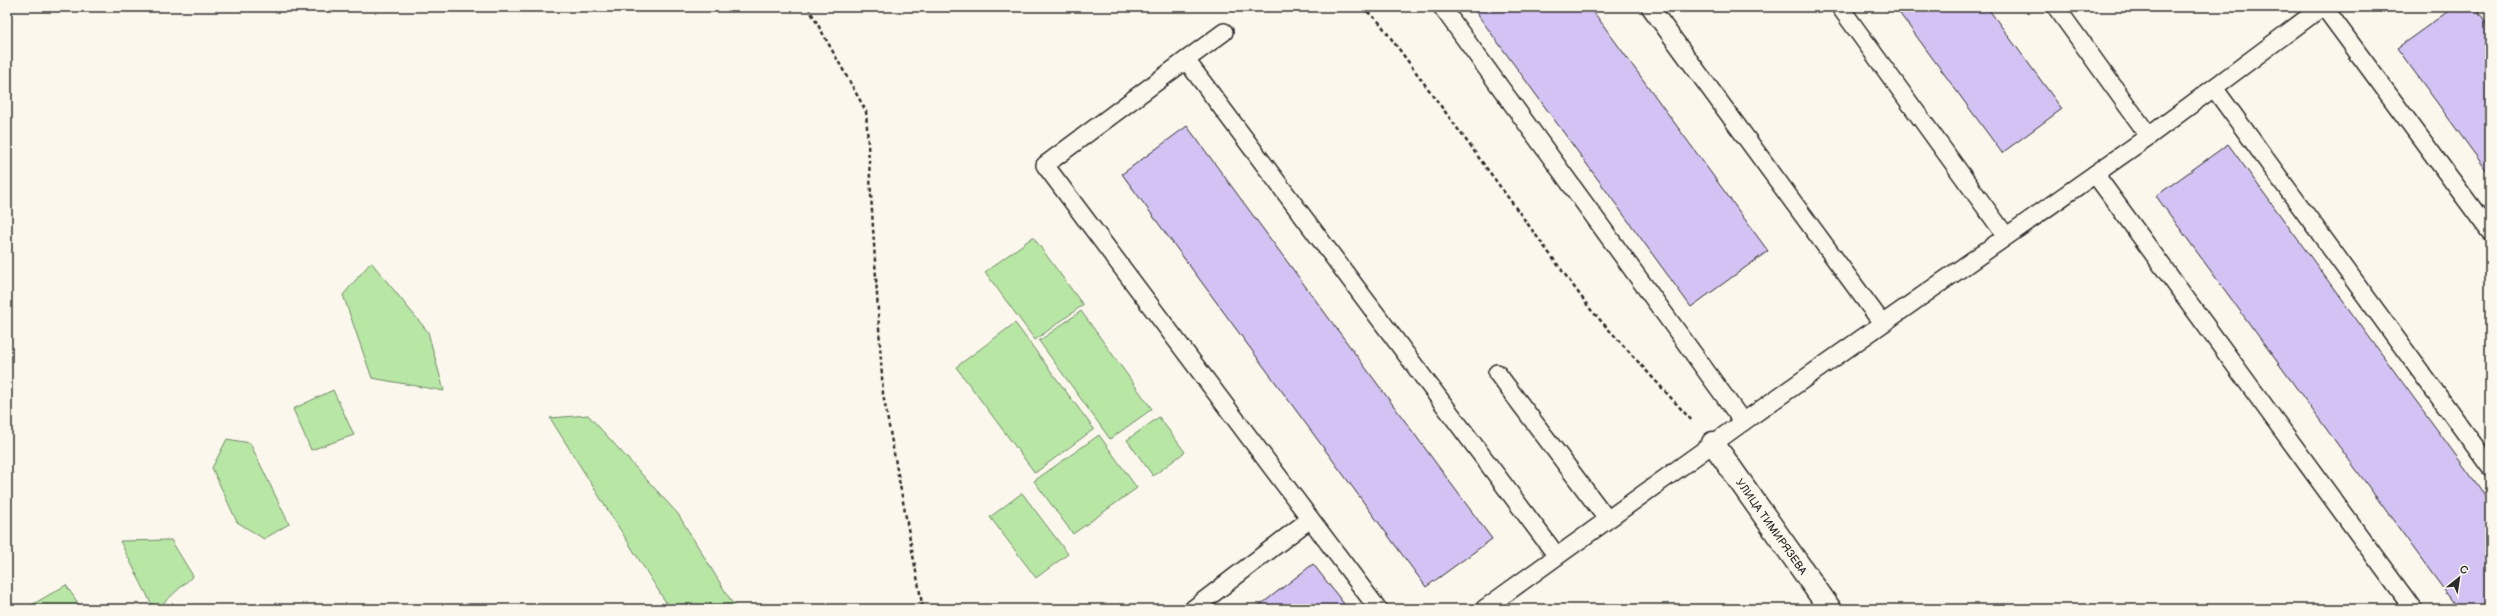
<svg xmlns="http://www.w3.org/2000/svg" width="2497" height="616" font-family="'Balsamiq Sans',sans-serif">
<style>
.green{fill:#b7e6a5;stroke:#718868}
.building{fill:#d3c2f3;stroke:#2b2b2b}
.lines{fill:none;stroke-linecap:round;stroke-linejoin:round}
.service-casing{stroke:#2b2b2b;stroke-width:20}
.minor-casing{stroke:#2b2b2b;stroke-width:25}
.path{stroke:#2b2b2b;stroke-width:2.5;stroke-dasharray:4 3;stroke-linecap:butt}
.service{stroke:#fbf7ec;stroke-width:17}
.minor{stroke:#fbf7ec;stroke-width:22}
.labels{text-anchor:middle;stroke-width:3;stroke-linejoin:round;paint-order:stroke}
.street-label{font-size:11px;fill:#2b2b2b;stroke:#fbf7ec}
</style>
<rect width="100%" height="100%" fill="#fbf7ec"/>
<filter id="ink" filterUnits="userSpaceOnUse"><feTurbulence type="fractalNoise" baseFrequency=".025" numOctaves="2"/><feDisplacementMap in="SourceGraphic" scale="8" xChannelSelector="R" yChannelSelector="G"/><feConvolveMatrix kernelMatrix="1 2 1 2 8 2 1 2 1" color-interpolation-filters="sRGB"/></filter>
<g filter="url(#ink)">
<g class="green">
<path d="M1033 237 1083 305 1035 340 985 272Z"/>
<path d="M371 262 428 332 444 391 372 378 343 295Z"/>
<path d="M1081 311 1152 409 1110 439 1039 341Z"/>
<path d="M1015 323 1094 429 1035 473 956 367Z"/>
<path d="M333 390 354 435 311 450 293 409Z"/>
<path d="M588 415 678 514 736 609H670L550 418Z"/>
<path d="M1159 417 1185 452 1153 476 1127 440Z"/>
<path d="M1099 435 1137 488 1073 534 1034 481Z"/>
<path d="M227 439 250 443 289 524 264 539 237 522 212 468Z"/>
<path d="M1022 493 1068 554 1036 578 990 517Z"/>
<path d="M171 540 193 576 157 609H154L120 541Z"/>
<path d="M66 585 82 609H30L28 607Z"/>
</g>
<g class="building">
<path d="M1472 7H1590L1768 251 1691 307Z"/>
<path d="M1895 7H1987L2062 109 2002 153Z"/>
<path d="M2454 7H2475L2490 28V175L2397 48Z"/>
<path d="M1187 126 1492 539 1426 587 1122 174Z"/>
<path d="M2228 144 2490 502V609H2458L2156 196Z"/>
<path d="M1313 564 1348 609H1255Z"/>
</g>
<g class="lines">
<defs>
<g id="service">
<path d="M1442 7 1743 422"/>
<path d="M1650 7 1882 323"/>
<path d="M1840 7 2006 236"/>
<path d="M2056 7 2149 136"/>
<path d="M2324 7 2490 232"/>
<path d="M1186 60 1224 32"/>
<path d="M2214 88 2490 467"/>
<path d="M2095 174 2413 609"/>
<path d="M1497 373 1607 519"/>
<path d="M1193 609 1310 519"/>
<path d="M1378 609 1045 165 1186 60 1557 556"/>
<path d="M1484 609 1743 422 2149 136 2322 7"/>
</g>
<g id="minor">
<path id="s1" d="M1713 443 1830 609"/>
</g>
</defs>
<use href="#service" class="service-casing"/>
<use href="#minor" class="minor-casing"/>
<g class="path">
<path d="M808 7 866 111 883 394 923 609"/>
<path d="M1362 7 1379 22 1591 310 1693 422"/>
</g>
<use href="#service" class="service"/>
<use href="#minor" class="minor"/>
</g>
</g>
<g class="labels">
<g class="street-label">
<text dy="4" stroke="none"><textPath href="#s1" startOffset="102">УЛИЦА ТИМИРЯЗЕВА</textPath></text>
</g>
</g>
<rect width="2497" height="616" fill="none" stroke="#fbf7ec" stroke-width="24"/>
<rect x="12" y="12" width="2473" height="592" fill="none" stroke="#2b2b2b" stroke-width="1.5" filter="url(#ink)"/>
<g transform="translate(2459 578) rotate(30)" stroke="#fbf7ec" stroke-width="3" paint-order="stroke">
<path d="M0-3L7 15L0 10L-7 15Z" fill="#2b2b2b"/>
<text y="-6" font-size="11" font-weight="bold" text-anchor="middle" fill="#2b2b2b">С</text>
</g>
</svg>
